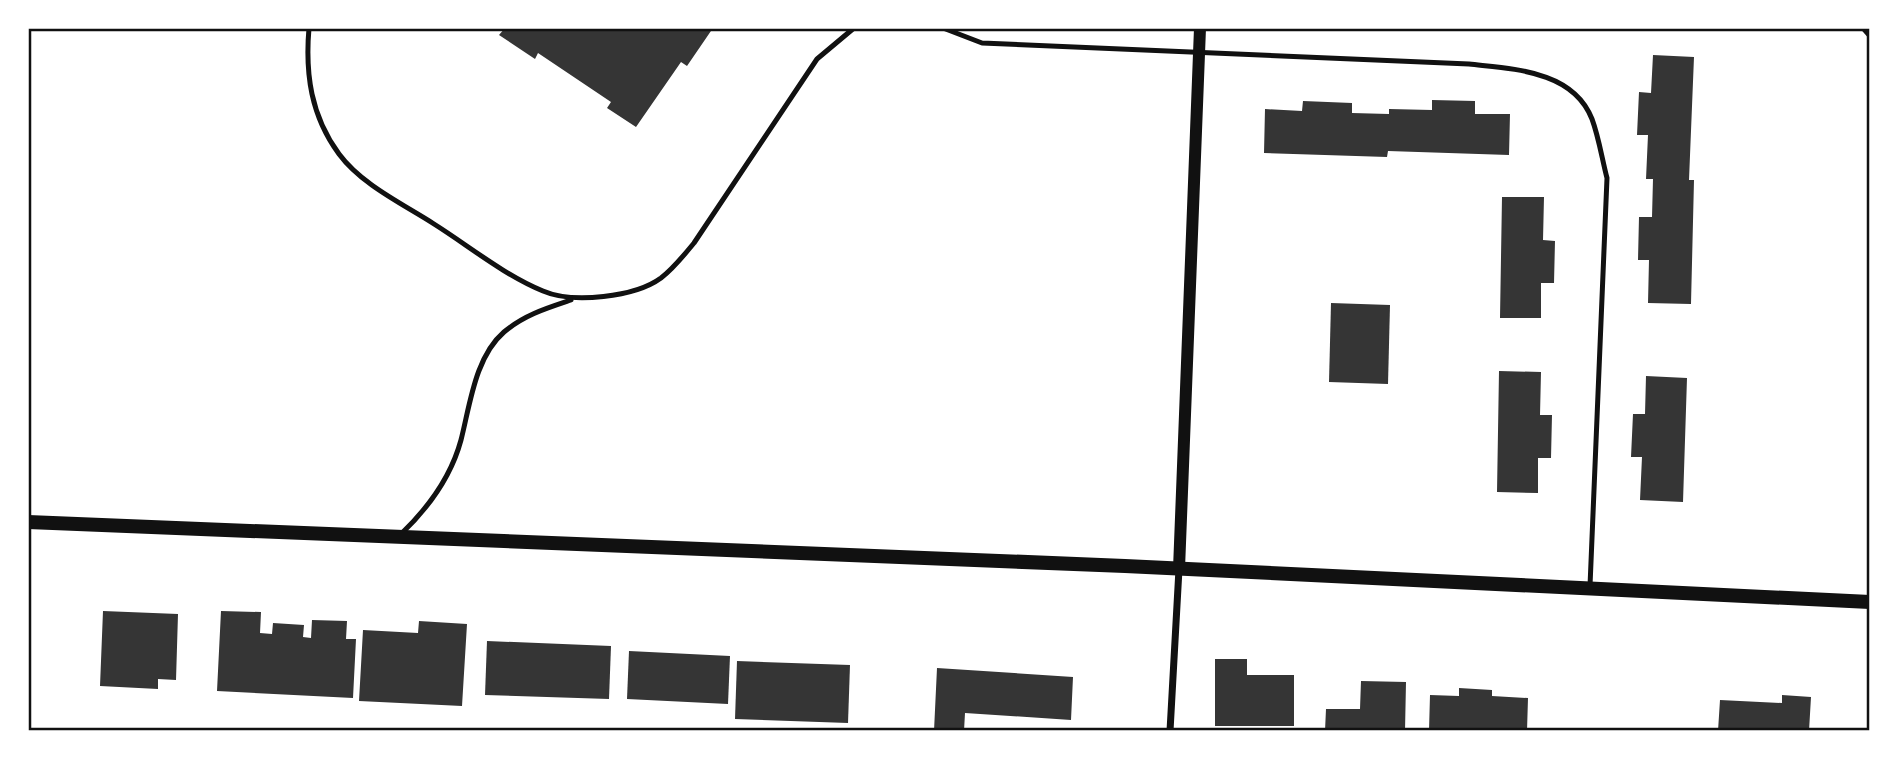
<svg xmlns="http://www.w3.org/2000/svg" width="1898" height="759" font-family="'Varela Round',sans-serif">
<style>
.building{fill:#353535}
.lines{fill:none;stroke-linecap:round;stroke-linejoin:round}
.service{stroke:#111;stroke-width:5}
.minor{stroke:#111;stroke-width:7}
.tertiary{stroke:#111;stroke-width:12}
.secondary{stroke:#111;stroke-width:14}
.neatline{fill:none;stroke:#111;stroke-width:2.5}
</style>
<rect width="100%" height="100%" fill="#fff"/>
<g class="building">
<path d="M505 28H713L687 66 681 62 636 127 607 108 611 102 538 53 535 59 499 35Z"/>
<path d="M1653 55 1694 57 1689 180H1694L1691 304 1648 303 1649 260H1638L1639 217H1652L1653 179H1646L1648 135H1637L1639 92 1651 93Z"/>
<path d="M1432 100 1475 101V114H1510L1509 155 1388 151 1387 157 1264 153 1265 109 1302 111 1303 101 1352 103V113L1389 114V109L1432 110Z"/>
<path d="M1502 197H1544L1543 240 1555 241 1554 283H1541V318H1500Z"/>
<path d="M1331 303 1390 305 1388 384 1329 382Z"/>
<path d="M1499 371 1541 372 1540 415H1552L1551 458H1538V493L1497 492Z"/>
<path d="M1646 376 1687 378 1683 502 1640 500 1642 457H1631L1633 414H1645Z"/>
<path d="M103 611 178 614 176 680 158 679V689L100 686Z"/>
<path d="M221 611 261 612 260 633 272 634 273 623 304 625 303 637 311 638 312 620 347 621 346 639H356L353 698 217 691Z"/>
<path d="M419 621 467 624 462 706 359 701 363 630 418 633Z"/>
<path d="M487 641 611 646 609 699 485 695Z"/>
<path d="M629 651 730 656 728 704 627 699Z"/>
<path d="M1215 659H1247V675H1294V726H1215Z"/>
<path d="M737 661 850 665 848 723 735 719Z"/>
<path d="M937 668 1073 677 1071 720 965 713 964 731H934Z"/>
<path d="M1361 681 1406 682 1405 731H1325L1326 709H1360Z"/>
<path d="M1459 688 1492 690V696L1528 698 1527 731H1429L1430 695 1459 696Z"/>
<path d="M1782 695 1811 697 1809 731H1718L1720 700 1782 703Z"/>
</g>
<g class="lines">
<g class="service">
<path d="M309 28C305 74 311 116 339 154 362 185 403 204 434 224 469 246 504 275 543 291 573 304 635 297 661 278 674 268 684 255 694 243L817 59 854 28"/>
<path d="M943 28 982 43 1469 64C1512 69 1573 70 1592 119 1599 138 1602 159 1607 178L1590 586"/>
<path d="M1863 28 1870 36"/>
<path d="M402 533C429 507 451 477 461 440 470 405 475 357 504 332 524 315 547 308 571 300"/>
</g>
<path class="minor" d="M1170 731 1179 569"/>
<path class="tertiary" d="M1179 569 1200 28"/>
<path class="secondary" d="M28 522 1125 566 1870 602"/>
</g>
<rect width="1898" height="759" fill="none" stroke="#ffffff" stroke-width="60"/>
<rect x="30" y="30" width="1838" height="699" class="neatline"/>
</svg>
